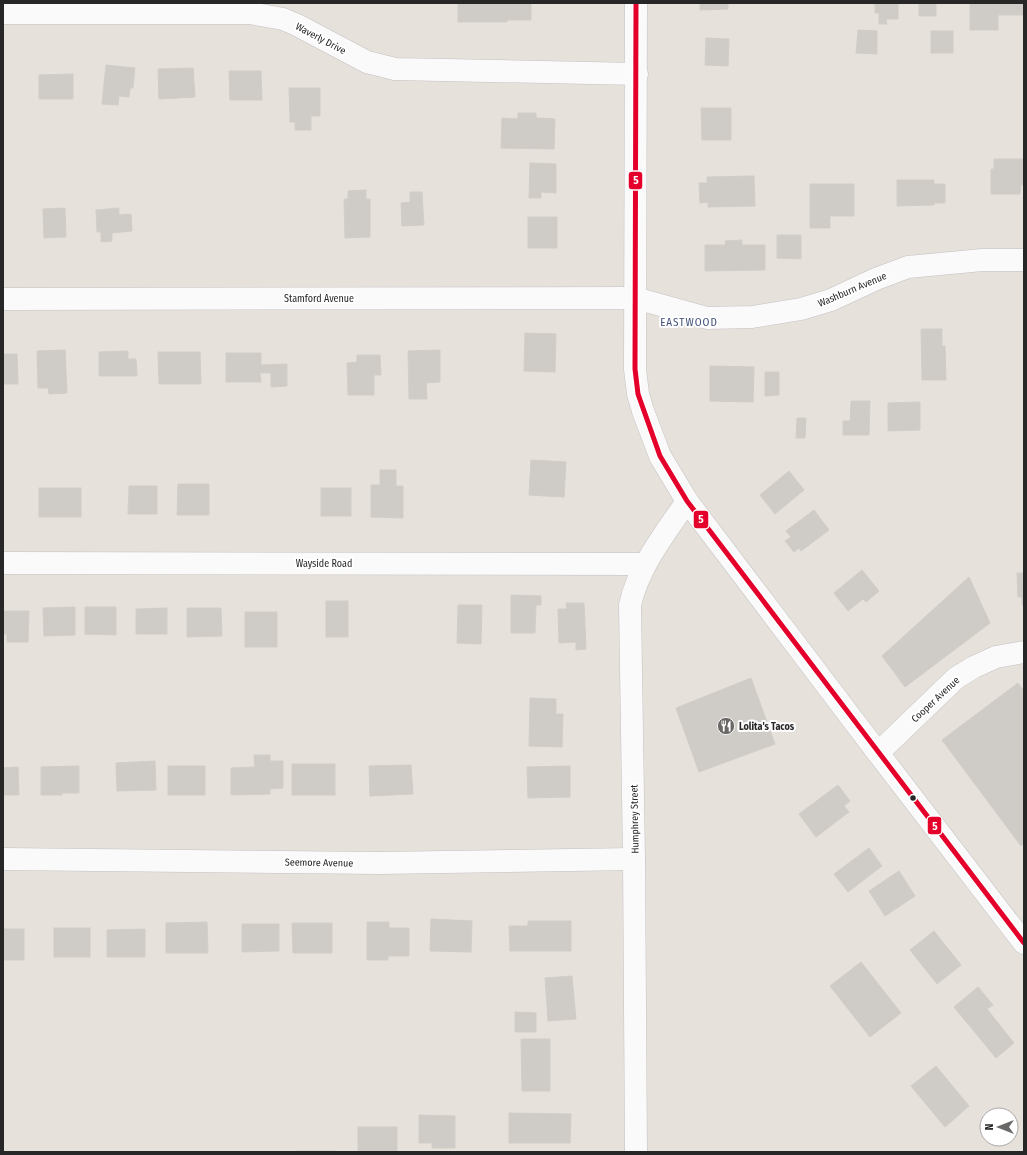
<svg xmlns="http://www.w3.org/2000/svg" width="1027" height="1155" font-family="'Fira Sans Condensed',sans-serif">
<style>
.building{fill:#cfcbc6;stroke:#d2cdc7}
.lines{fill:none;stroke-linecap:round;stroke-linejoin:round}
.street-casing{stroke:#c3c1c2;stroke-width:23}
.secondary-casing{stroke:#c3c1c2;stroke-width:23}
.street{stroke:#fbfafa;stroke-width:22}
.secondary{stroke:#fbfafa;stroke-width:22}
.bus-1-casing{stroke:#fff;stroke-width:8}
.bus-1{stroke:#e4002b;stroke-width:5}
.bus-dot{fill:#272727;stroke:#fff;stroke-width:1.5}
.labels{text-anchor:middle;stroke-width:4;stroke-linejoin:round;paint-order:stroke}
.street-label{font-size:10px;fill:#272727;stroke:#fff}
.poi-label{font-size:10px;font-weight:bold;fill:#272727;stroke:#fff;text-anchor:start}
.neighbourhood-label{font-size:11px;letter-spacing:1px;fill:#43507c;stroke:#fff}
.line-badge{stroke:#fff;stroke-width:1.5}
.badge-label{font-size:11px;text-anchor:middle;font-weight:bold;fill:#fff}
</style>
<rect width="100%" height="100%" fill="#e7e1db"/>
<g class="building">
<path d="M458 3H531V20H507V22H458Z"/>
<path d="M700 3H728V9L700 10Z"/>
<path d="M873 3H898V19H886L887 24H879V13H875V4H873Z"/>
<path d="M916 3H936V16H919V4Z"/>
<path d="M970 3H1024V15H998V30H970Z"/>
<path d="M858 30 877 31V54L856 53Z"/>
<rect x="931" y="31" width="22" height="22"/>
<path d="M706 38 729 39 728 66 705 65Z"/>
<path d="M106 65 135 68 133 88H130L129 97 119 96 118 105 102 104Z"/>
<path d="M193 68 195 97 159 99 158 69Z"/>
<path d="M229 71H261L262 100H230Z"/>
<path d="M73 74V99H39V75Z"/>
<path d="M289 88H320V116H311V130H295V122H290Z"/>
<path d="M701 108H731V140H702Z"/>
<path d="M518 113H536V118L555 119 554 149 501 148 502 118 518 119Z"/>
<path d="M994 159H1024V185H1021L1020 194H991V169H994Z"/>
<path d="M530 163 556 164V193L541 192V198H529Z"/>
<path d="M754 176 755 206 708 207V202L700 203 699 183H707V177Z"/>
<path d="M897 180H934V184H945V203H934V205L897 206Z"/>
<path d="M810 184H854V216H830V228H810Z"/>
<path d="M366 190V199H370V237L345 238 344 199H348V191Z"/>
<path d="M410 192H422L424 225 402 226 401 203 410 202Z"/>
<path d="M65 208 66 237 44 238 43 209Z"/>
<path d="M119 208V215L131 214 132 231 112 233V241L101 242V232H97L96 210Z"/>
<rect x="528" y="217" width="29" height="31"/>
<path d="M777 235H801V259L777 258Z"/>
<path d="M742 240V245H765V270L705 271V245H726L725 241Z"/>
<path d="M921 329H942V346H945L946 380H922Z"/>
<path d="M525 333 556 334 555 372 524 371Z"/>
<path d="M65 350 67 393 49 394 48 388H38L37 351Z"/>
<path d="M440 350V382L426 383 427 399H409L408 351Z"/>
<path d="M128 351V359H136L137 376H99V352Z"/>
<path d="M158 352H200L201 384H159Z"/>
<path d="M226 353H261V365L287 364V386L271 387V373H260L261 382H226Z"/>
<path d="M3 354H17L18 384H3Z"/>
<path d="M357 355H380L381 375H374V395H348L347 363 357 362Z"/>
<path d="M710 366 754 367 753 402 710 401Z"/>
<path d="M765 372H779V395L765 396Z"/>
<path d="M851 401H870L869 435H843V421H850Z"/>
<path d="M920 402V430L888 431V403Z"/>
<path d="M797 418H806L805 438H796Z"/>
<path d="M531 460 566 462 564 497 529 495Z"/>
<path d="M380 470H396V486H403V518L371 517V485H380Z"/>
<path d="M789 471 804 490 775 514 760 495Z"/>
<path d="M178 484H209V515H177Z"/>
<path d="M129 486H157V514H128Z"/>
<rect x="39" y="488" width="42" height="29"/>
<rect x="321" y="488" width="30" height="28"/>
<path d="M814 510 829 530 801 551 799 548 794 552 785 541 791 537 786 531Z"/>
<path d="M862 570 879 591 866 602 863 599 848 611 834 593Z"/>
<path d="M1017 573H1024V605H1022V597H1018Z"/>
<path d="M969 577 990 623 905 687 882 656Z"/>
<path d="M511 595 541 596V605H536L535 633H511Z"/>
<rect x="326" y="601" width="22" height="36"/>
<path d="M566 603H584L586 649 576 650V642L559 643 558 609H567Z"/>
<path d="M458 605H482L481 644 457 643Z"/>
<path d="M75 607V635L44 636 43 608Z"/>
<path d="M85 607H116V635L85 634Z"/>
<path d="M167 608V634H136V609Z"/>
<path d="M187 608H221L222 636 187 637Z"/>
<path d="M3 611H29L28 642H7V634H3Z"/>
<rect x="245" y="612" width="32" height="35"/>
<path d="M751 678 775 744 699 772 676 708Z"/>
<path d="M1018 683 1024 691V843L1021 846 942 740Z"/>
<path d="M530 698 556 699V714H563L562 747 529 746Z"/>
<path d="M254 755H270V761H283V788L270 789V794L231 795V768L255 767Z"/>
<path d="M155 761 156 790 117 791 116 763Z"/>
<rect x="292" y="764" width="43" height="31"/>
<path d="M411 765 413 794 370 796 369 766Z"/>
<path d="M79 766V793H62V795H41V767Z"/>
<rect x="168" y="766" width="37" height="29"/>
<path d="M570 766V797L528 798 527 767Z"/>
<path d="M18 767 19 795H3V768Z"/>
<path d="M838 785 850 801 844 806 849 812 816 837 799 814Z"/>
<path d="M869 848 882 866 848 892 834 874Z"/>
<path d="M899 871 915 896 885 916 869 891Z"/>
<path d="M431 919 472 921 471 952 430 951Z"/>
<path d="M528 921H571V951H510L509 926H528Z"/>
<path d="M207 922 208 953H166V923Z"/>
<path d="M367 922H389V928H409V956H388V960H367Z"/>
<path d="M292 923H332V953H293Z"/>
<path d="M242 924H279V951L242 952Z"/>
<rect x="54" y="928" width="36" height="29"/>
<rect x="3" y="929" width="21" height="31"/>
<path d="M145 929V957H107V930Z"/>
<path d="M934 931 961 965 937 984 910 950Z"/>
<path d="M861 962 901 1013 870 1037 830 986Z"/>
<path d="M572 976 576 1019 548 1021 545 978Z"/>
<path d="M978 987 993 1005 987 1009 1014 1043 996 1058 954 1007Z"/>
<path d="M515 1012 536 1013V1032H515Z"/>
<path d="M521 1039H550V1091H522Z"/>
<path d="M936 1066 969 1106 945 1127 911 1086Z"/>
<path d="M509 1113 571 1114 570 1143H509Z"/>
<path d="M419 1115 455 1116V1148H432V1143H419Z"/>
<rect x="358" y="1127" width="39" height="25"/>
<rect x="296" y="1151" width="40" height="1"/>
</g>
<g class="lines">
<defs>
<g id="street">
<path d="M3 13H250L283 19 297 25 367 62 395 69 637 74"/>
<path d="M3 299 635 298 707 318 752 317 801 309 831 300 876 279 908 267 982 260H1024"/>
<path d="M3 563 645 564"/>
<path d="M878 753 956 678 974 667 996 657 1024 652"/>
<path d="M3 859 379 863 634 859"/>
</g>
<g id="secondary">
<path d="M636 3 635 369 638 394 643 411 660 456 687 501 878 753 1024 943"/>
<path d="M636 1152 634 859 630 605C639 565 665 534 687 501"/>
</g>
</defs>
<use href="#street" class="street-casing"/>
<use href="#secondary" class="secondary-casing"/>
<use href="#street" class="street"/>
<use href="#secondary" class="secondary"/>
<defs>
<path id="bus-1" d="M636 3 635 369 638 394 660 456 687 501 1024 943"/>
</defs>
<use href="#bus-1" class="bus-1-casing"/>
<use href="#bus-1" class="bus-1"/>
</g>
<defs>
<symbol id="restaurant-disc" viewBox="-11 -11 22 22"><circle r="9.5" fill="#6a6866" stroke="#fff"/><path d="M-5-6h1v4h1v-4h1v4h1v-4h1v5L-1.5 .5V6h-2V.5L-5-1ZM5-6V6H3V1.5H1.5Q1.5-4 5-6Z" fill="#fff"/></symbol>
</defs>
<g fill-rule="evenodd">
<use href="#restaurant-disc" x="716" y="716" width="20" height="20"/>
</g>
<circle class="bus-dot" cx="913" cy="798" r="3.5"/>
<g class="labels">
<g class="street-label">
<text transform="translate(321 38) rotate(28)" y="4">Waverly Drive</text>
<text transform="translate(852 289) rotate(-23)" y="4">Washburn Avenue</text>
<text x="319" y="302">Stamford Avenue</text>
<text x="324" y="567">Wayside Road</text>
<text transform="translate(935 699) rotate(-43)" y="4">Cooper Avenue</text>
<text transform="translate(634 819) rotate(-91)" y="4">Humphrey Street</text>
<text transform="translate(319 862) rotate(1)" y="4">Seemore Avenue</text>
</g>
<g class="poi-label">
<text x="739" y="730">Lolita's Tacos</text>
</g>
<g class="neighbourhood-label">
<text x="689" y="326">EASTWOOD</text>
</g>
</g>
<g class="line-badge">
<rect x="628" y="171" width="15" height="19" rx="4" fill="#e4002b"/>
<rect x="693" y="510" width="16" height="19" rx="4" fill="#e4002b"/>
<rect x="927" y="816" width="15" height="19" rx="4" fill="#e4002b"/>
</g>
<g class="badge-label">
<text x="636" y="184">5</text>
<text x="701" y="523">5</text>
<text x="935" y="830">5</text>
</g>
<rect width="1027" height="1155" fill="none" stroke="#272727" stroke-width="8"/>
<g transform="translate(999 1127) rotate(270)"><circle r="19" fill="#ffffff" stroke="#a9a9a9"/>
<path d="M0-3L7 15L0 10L-7 15Z" fill="#6a6866"/>
<text y="-6" font-size="11" font-weight="bold" text-anchor="middle" fill="#272727">N</text>
</g>
</svg>
